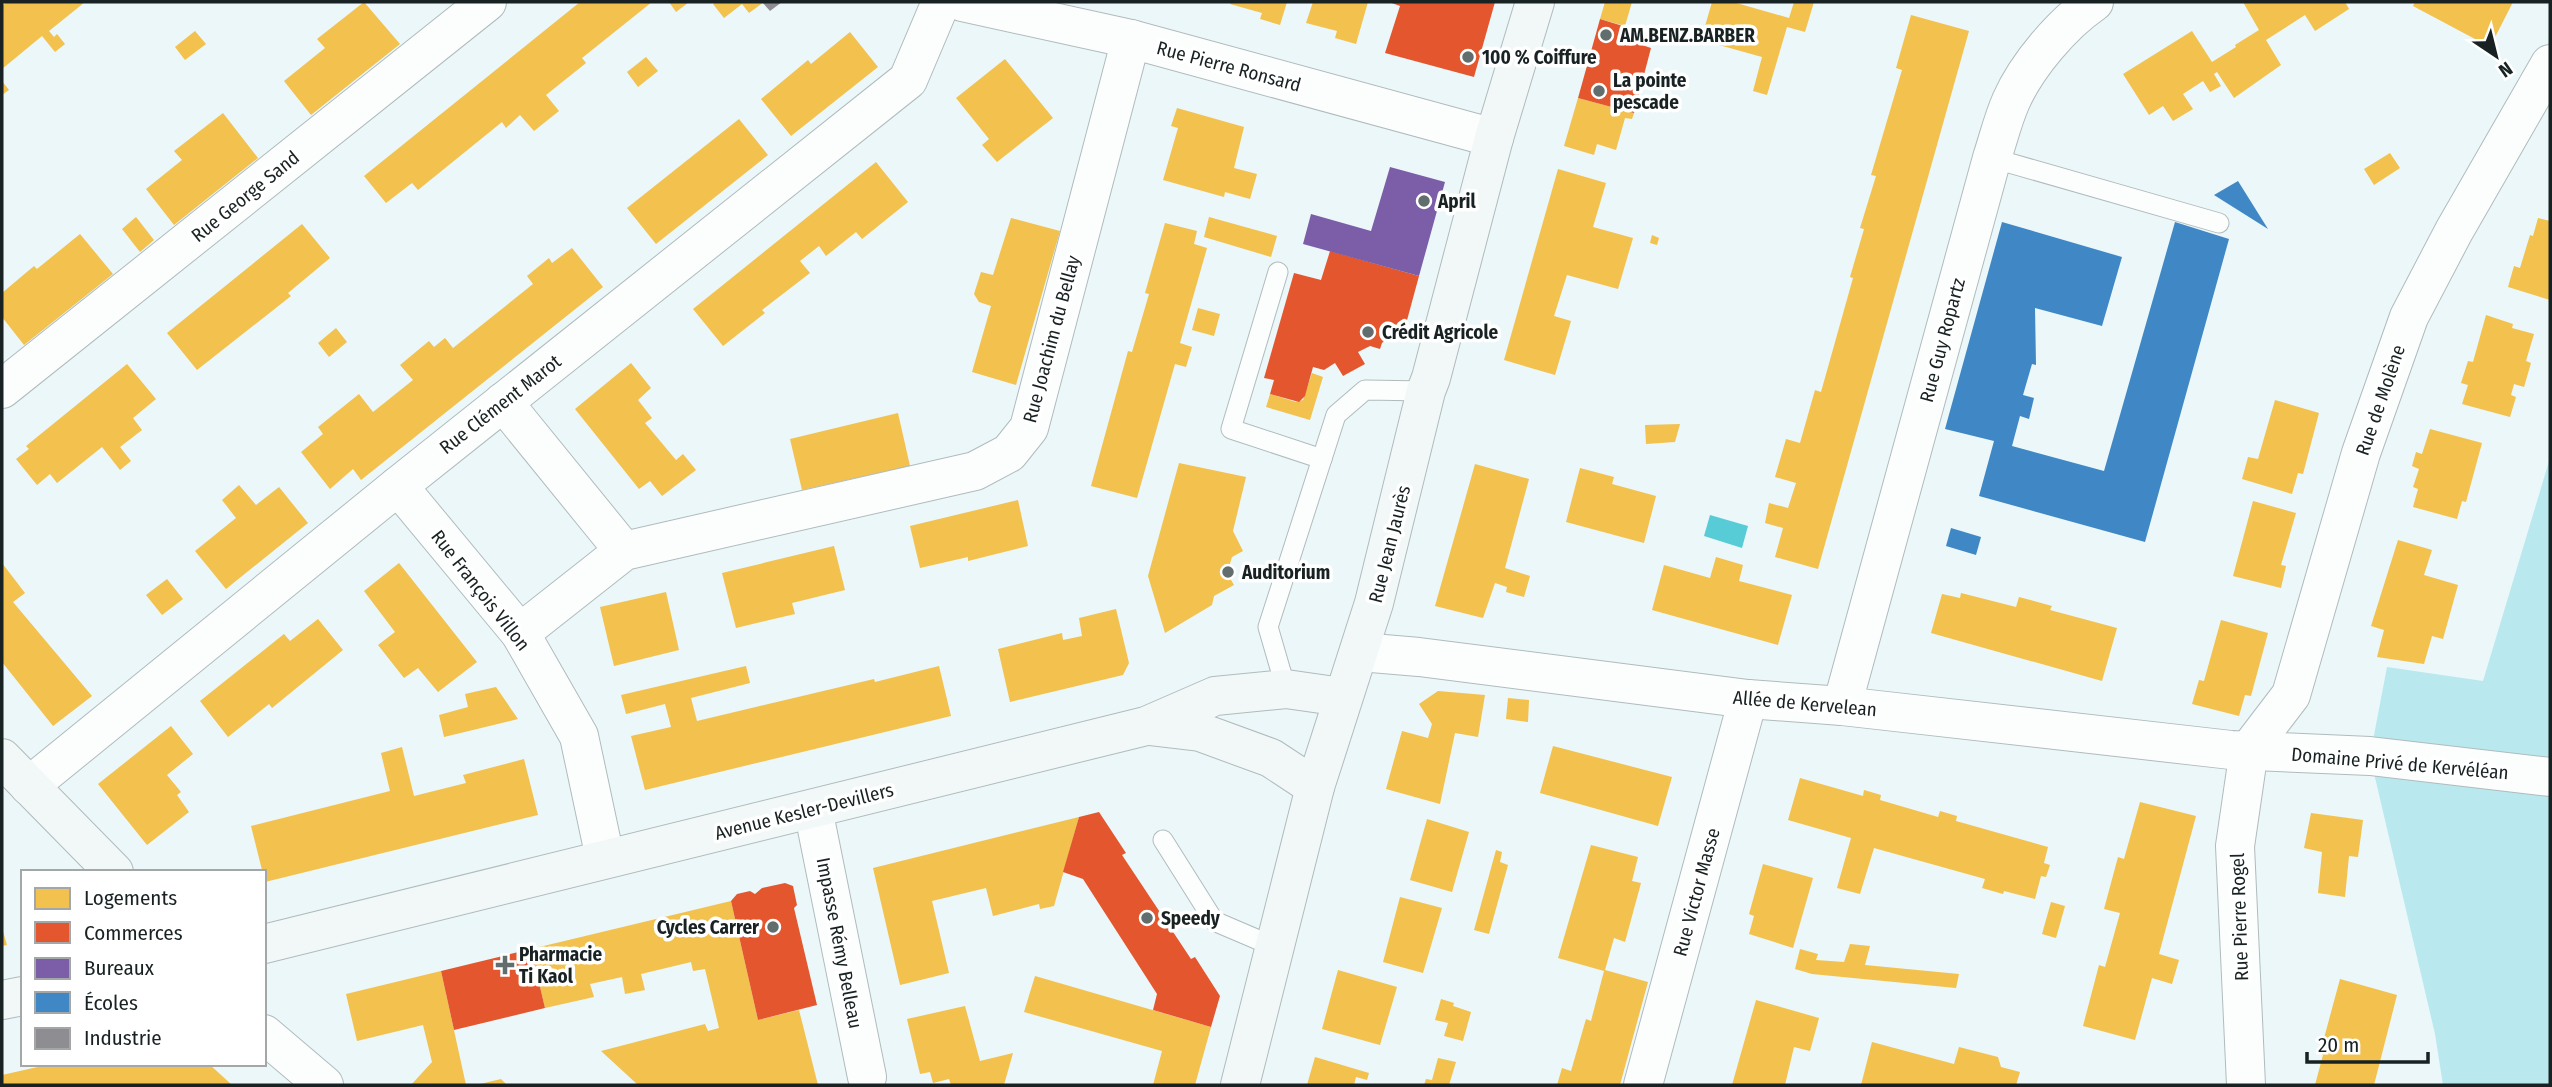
<svg xmlns="http://www.w3.org/2000/svg" width="2552" height="1087" font-family="'Fira Sans Condensed',sans-serif">
<style>
.green{fill:#b9e9ef}
.water{fill:#57ccd7}
.homes{fill:#f2c14e}
.shops{fill:#e4572e}
.offices{fill:#7b5ea7}
.schools{fill:#3f88c5}
.industry{fill:#8d8d92}
.lines{fill:none;stroke-linecap:round;stroke-linejoin:round}
.lane-casing{stroke:#b1bbbc;stroke-width:21}
.street-casing{stroke:#b1bbbc;stroke-width:40}
.secondary-casing{stroke:#b1bbbc;stroke-width:40}
.lane{stroke:#fcfefe;stroke-width:19}
.street{stroke:#fcfefe;stroke-width:38}
.secondary{stroke:#f2f7f7;stroke-width:38}
.poi-dot{fill:#626d6e;stroke:#fff;stroke-width:2.5}
.labels{text-anchor:middle;stroke-width:7;stroke-linejoin:round;paint-order:stroke}
.poi-label{font-size:19px;font-weight:bold;fill:#192223;stroke:#fff;text-anchor:start}
.street-label{font-size:19px;fill:#192223;stroke:#fff}
</style>
<rect width="100%" height="100%" fill="#ebf7f9"/>
<path class="green" d="M2550 458V1085H2443L2435 1034 2370 756 2387 667 2483 681Z"/>
<path class="water" d="M1710 515 1748 526 1742 548 1704 536Z"/>
<g class="homes">
<path d="M7 2H85L49 31 54 37 57 34 65 44 55 52 42 36 2 69V6Z"/>
<path d="M364 2 400 44 311 115 284 81 325 48 317 39Z"/>
<path d="M580 2H652L582 58 586 63 546 95 559 111 534 131 520 115 506 128 502 122 418 190 412 183 386 203 364 176Z"/>
<path d="M669 2H689L676 12Z"/>
<path d="M716 2H764L749 13 742 4 724 18 713 4Z"/>
<path d="M1231 2H1287L1280 25 1260 19 1262 13 1230 4Z"/>
<path d="M1313 2H1368L1356 44 1335 38 1337 31 1306 23Z"/>
<path d="M1605 2H1632L1625 26 1600 19Z"/>
<path d="M1712 2H1733L1789 18 1794 2H1814L1805 32 1787 27 1767 95 1753 91 1762 57 1701 40Z"/>
<path d="M2243 2H2345L2349 9 2315 31 2305 15 2266 40 2281 65 2234 98 2217 72 2214 74 2221 86 2210 92 2203 81 2183 94 2193 109 2173 121 2163 106 2149 115 2123 74 2192 31 2212 62 2236 47 2235 45 2259 30Z"/>
<path d="M2415 2H2513L2490 47 2413 6Z"/>
<path d="M1911 15 1969 31 1818 569 1775 557 1783 528 1765 523 1769 503 1788 508 1796 483 1775 477 1786 439 1800 443 1815 390 1821 392 1853 278 1850 277 1864 229 1860 228 1876 176 1871 175 1902 70 1896 68Z"/>
<path d="M195 31 206 44 185 60 175 47Z"/>
<path d="M850 32 878 67 791 136 761 99 808 60 811 64Z"/>
<path d="M646 57 658 71 638 87 627 72Z"/>
<path d="M1005 59 1053 118 997 162 982 145 989 139 956 98Z"/>
<path d="M2 81 9 90 2 95Z"/>
<path d="M1578 98 1634 113 1632 119 1625 118 1616 150 1597 144 1594 155 1564 146Z"/>
<path d="M1177 108 1244 127 1234 168 1257 174 1250 199 1225 192 1224 197 1163 180 1178 128 1171 126Z"/>
<path d="M223 113 258 158 174 225 146 189 182 160 174 151Z"/>
<path d="M739 119 768 155 656 244 627 208Z"/>
<path d="M2390 153 2400 168 2374 185 2364 169Z"/>
<path d="M876 162 908 202 862 239 856 232 826 256 819 246 800 261 810 273 762 310 765 313 723 346 693 309Z"/>
<path d="M1558 169 1606 183 1593 227 1633 238 1618 289 1567 275 1554 316 1571 321 1555 375 1504 360Z"/>
<path d="M136 217 154 240 140 252 122 229Z"/>
<path d="M1209 217 1277 236 1271 257 1204 237Z"/>
<path d="M1011 218 1060 231 1016 385 972 372 991 306 979 302 974 294 981 272 993 275Z"/>
<path d="M2538 218 2550 221V300L2508 287 2514 266 2520 268 2530 235 2533 236Z"/>
<path d="M1165 223 1197 231 1194 244 1207 248 1180 343 1192 347 1186 367 1175 364 1137 498 1091 486 1128 351 1132 352 1149 294 1145 293Z"/>
<path d="M302 224 330 258 288 293 291 296 197 370 167 333Z"/>
<path d="M80 234 113 274 24 345 2 317V293L34 266 37 269Z"/>
<path d="M1652 235 1659 238 1657 245 1650 243Z"/>
<path d="M572 248 603 287 361 480 353 469 330 489 301 452 323 434 318 427 359 394 373 412 413 380 400 365 429 341 434 347 445 338 453 348 533 284 527 276 549 258 552 263Z"/>
<path d="M1198 308 1220 314 1214 336 1192 330Z"/>
<path d="M2486 315 2513 324 2512 328 2534 334 2526 361 2531 363 2524 387 2514 384 2511 395 2516 397 2510 417 2462 404 2468 385 2461 383 2468 361 2473 362Z"/>
<path d="M336 328 347 342 329 357 318 343Z"/>
<path d="M631 363 651 388 638 400 652 418 645 423 676 460 683 454 696 470 662 496 650 481 639 489 575 409Z"/>
<path d="M127 364 156 399 133 418 142 430 120 447 131 461 120 470 102 447 57 483 50 474 37 485 16 459 29 449 26 446Z"/>
<path d="M1312 373 1323 377 1310 420 1266 407 1270 394 1296 402 1303 400Z"/>
<path d="M2275 400 2319 413 2303 474 2298 473 2292 494 2242 479 2248 457 2258 459Z"/>
<path d="M898 413 910 466 802 490 790 439Z"/>
<path d="M1680 424 1675 442 1646 444 1645 425Z"/>
<path d="M2430 429 2482 443 2466 502 2462 501 2457 519 2413 507 2418 489 2413 487 2419 469 2412 466 2416 452 2422 454Z"/>
<path d="M1179 463 1246 477 1233 531 1243 551 1232 557 1227 573 1234 585 1214 596 1212 605 1165 633 1148 576Z"/>
<path d="M1475 464 1529 479 1505 568 1530 576 1524 597 1506 592 1507 587 1495 583 1483 618 1435 606Z"/>
<path d="M1580 468 1614 477 1612 484 1656 496 1644 543 1566 522Z"/>
<path d="M239 485 256 505 279 487 308 523 226 589 195 551 236 518 222 500Z"/>
<path d="M1018 500 1028 546 968 561V557L920 568 910 526Z"/>
<path d="M2253 501 2296 513 2281 565 2286 566 2281 588 2233 576Z"/>
<path d="M2398 540 2432 550 2424 575 2458 585 2443 639 2432 636 2424 664 2377 657 2384 630 2371 626Z"/>
<path d="M834 546 845 590 792 603 795 614 736 628 722 573Z"/>
<path d="M1716 557 1743 565 1739 581 1792 595 1778 645 1652 610 1664 565 1710 578Z"/>
<path d="M2 563 25 593 13 602 92 696 53 726 2 662Z"/>
<path d="M399 563 477 662 438 692 418 668 404 678 378 645 395 632 364 591Z"/>
<path d="M167 579 183 599 162 615 146 595Z"/>
<path d="M666 592 679 650 614 666 600 607Z"/>
<path d="M1961 593 2016 607 2019 597 2052 606 2050 610 2117 628 2102 681 1931 633 1942 594 1960 598Z"/>
<path d="M1116 609 1129 663 1123 675 1010 702 998 649 1062 633 1063 640 1082 636 1079 618Z"/>
<path d="M318 619 343 650 272 708 269 704 228 737 200 701 284 634 290 641Z"/>
<path d="M2221 620 2268 633 2251 696 2245 695 2239 716 2192 704 2199 680 2204 681Z"/>
<path d="M746 666 750 683 691 698 697 721 874 679 875 682 939 666 951 716 645 790 631 736 671 727 665 704 626 714 621 695Z"/>
<path d="M496 687 518 719 444 737 439 715 468 707 465 694Z"/>
<path d="M1438 691 1485 695 1478 737 1455 733 1440 804 1386 789 1402 731 1428 738 1432 724 1419 704Z"/>
<path d="M1508 698 1529 700 1528 722 1506 719Z"/>
<path d="M171 726 193 754 167 775 181 792 177 795 189 812 147 845 98 784Z"/>
<path d="M1553 746 1672 777 1658 826 1540 793Z"/>
<path d="M402 747 414 796 466 783 463 775 524 759 538 815 265 882 251 826 390 791 381 753Z"/>
<path d="M1800 778 1863 796 1864 790 1881 795 1880 800 1938 817 1940 811 1957 816 1956 821 2048 847 2044 863 2050 865 2046 877 2041 876 2035 899 2004 891 2003 894 1982 888 1985 879 1874 848 1860 894 1837 888 1851 838 1788 820Z"/>
<path d="M2140 802 2196 816 2159 954 2179 960 2172 984 2152 978 2135 1040 2083 1026 2099 965 2105 967 2120 913 2104 909 2118 857 2124 859Z"/>
<path d="M2311 813 2363 820 2358 857 2349 856 2345 897 2318 893 2322 852 2304 848Z"/>
<path d="M1079 817 1054 906 1040 909 1039 904 993 916 986 888 932 901 949 973 900 985 873 868Z"/>
<path d="M1427 819 1469 832 1452 892 1410 880Z"/>
<path d="M1591 845 1638 857 1632 881 1641 883 1625 942 1614 938 1605 970 1648 982 1620 1085H1557L1562 1068 1571 1071 1586 1019 1591 1021 1604 971 1558 958Z"/>
<path d="M1496 850 1502 852 1500 862 1508 865 1489 934 1474 930Z"/>
<path d="M1763 864 1813 878 1793 948 1749 934 1754 916 1749 914Z"/>
<path d="M1400 897 1442 908 1423 973 1383 962Z"/>
<path d="M731 901 758 1020 799 1010 818 1085H638L601 1051 705 1024 708 1031 719 1028 705 969 693 971 691 962 641 974 645 990 625 994 622 977 590 984 594 997 545 1008 531 949Z"/>
<path d="M2051 902 2065 906 2056 938 2042 934Z"/>
<path d="M2 928 7 945 2 946Z"/>
<path d="M1850 944 1870 946 1865 965 1959 974 1956 988 1812 974 1795 969 1800 949 1818 954 1816 960 1844 962Z"/>
<path d="M1338 970 1397 987 1380 1045 1322 1029Z"/>
<path d="M441 971 466 1085H411L432 1062 423 1025 357 1041 346 994Z"/>
<path d="M1035 976 1211 1027 1195 1085H1153L1162 1051 1024 1012Z"/>
<path d="M2340 979 2397 995 2374 1085H2315L2323 1055 2320 1053Z"/>
<path d="M1441 999 1454 1003 1453 1006 1471 1012 1463 1041 1444 1036 1448 1023 1435 1020Z"/>
<path d="M1756 1000 1819 1018 1810 1051 1794 1047 1785 1085H1732Z"/>
<path d="M965 1006 980 1061 1013 1053 1004 1085H951L949 1079 933 1083 930 1072 920 1074 907 1019Z"/>
<path d="M1872 1042 1954 1064 1959 1047 1998 1057 2001 1067 2020 1072 2016 1085H1861Z"/>
<path d="M1315 1057 1369 1073 1367 1080 1356 1077 1354 1085H1307Z"/>
<path d="M1438 1058 1456 1062 1449 1085H1424L1426 1079 1432 1080Z"/>
<path d="M51 1064H209L232 1085H2V1075Z"/>
<path d="M501 1079 507 1085H480V1084Z"/>
</g>
<g class="shops">
<path d="M1389 2H1495L1474 77 1385 53 1400 6Z"/>
<path d="M1600 19 1636 30 1633 42 1651 48 1634 113 1578 98Z"/>
<path d="M1330 251 1419 276 1403 335H1391L1382 343 1380 349 1370 346 1358 352 1365 364 1343 376 1335 363 1324 370 1313 367 1305 396 1299 402 1270 394 1274 380 1264 378 1294 273 1321 280Z"/>
<path d="M1099 812 1126 853 1122 855 1191 959 1195 957 1220 996 1211 1027 1153 1010 1157 994 1083 879 1063 872 1079 817Z"/>
<path d="M785 883 793 886 797 905 794 908 817 1005 758 1020 731 901 737 894 750 891 755 894 762 888Z"/>
<path d="M531 949 545 1008 454 1030 441 971Z"/>
</g>
<path class="offices" d="M1390 167 1445 182 1419 276 1303 244 1311 214 1371 231Z"/>
<g class="schools">
<path d="M2238 181 2268 229 2214 195Z"/>
<path d="M2002 222 2122 257 2102 326 2035 308 2036 365 2032 364 2023 395 2034 398 2029 419 2020 416 2012 446 2104 471 2175 222 2229 239 2145 542 1979 496 1994 441 1945 429Z"/>
<path d="M1951 528 1981 537 1976 555 1946 546Z"/>
</g>
<path class="industry" d="M762 2H782L770 11Z"/>
<g class="lines">
<defs>
<g id="lane">
<path d="M1992 158 2219 223"/>
<path d="M1278 272 1231 429 1322 459"/>
<path d="M1286 689 1268 627 1336 415 1365 390 1426 391"/>
<path d="M1163 840 1214 921 1275 947"/>
</g>
<g id="street">
<path d="M962 2 1131 39 1494 138"/>
<path d="M2 389 487 2"/>
<path d="M503 402 624 551"/>
<path d="M398 486 520 633 579 736 605 858"/>
<path d="M520 633 624 551 975 471 1009 453 1029 428 1131 39"/>
<path d="M1360 652 1419 657 1748 699 1842 706 2231 750 2370 756 2550 777"/>
<path d="M1842 706 1992 158C1998 140 2003 119 2011 101 2027 65 2062 24 2094 2"/>
<path d="M29 786 398 486 908 80 941 2"/>
<path d="M813 809 867 1077"/>
<path d="M264 1034 324 1085"/>
<path d="M1643 1085 1748 699"/>
<path d="M2246 1085 2235 846 2249 750 2291 695 2361 453 2409 317 2454 231 2550 64"/>
</g>
<g id="secondary">
<path d="M1149 726 1200 732 1271 758 1315 787"/>
<path d="M2 758 114 872"/>
<path d="M264 944 1146 726 1215 696 1286 689 1342 697"/>
<path d="M2 1000 23 996"/>
<path d="M1240 1085 1315 787 1374 603 1426 391 1431 378 1494 138 1535 2"/>
</g>
</defs>
<use href="#lane" class="lane-casing"/>
<use href="#street" class="street-casing"/>
<use href="#secondary" class="secondary-casing"/>
<use href="#lane" class="lane"/>
<use href="#street" class="street"/>
<use href="#secondary" class="secondary"/>
</g>
<g class="poi-dot">
<circle cx="1606" cy="35" r="7"/>
<circle cx="1468" cy="57" r="7"/>
<circle cx="1599" cy="91" r="7"/>
<circle cx="1424" cy="201" r="7"/>
<circle cx="1368" cy="332" r="7"/>
<circle cx="1228" cy="572" r="7"/>
<circle cx="1147" cy="918" r="7"/>
<circle cx="773" cy="927" r="7"/>
<path d="M501.5 954.5h7v7h7v7h-7v7h-7v-7h-7v-7h7z"/>
</g>
<g class="labels">
<g class="poi-label">
<text x="1620" y="42">AM.BENZ.BARBER</text>
<text x="1482" y="64">100 % Coiffure</text>
<text x="1613" y="87">La pointe<tspan x="1613" dy="22">pescade</tspan></text>
<text x="1438" y="208">April</text>
<text x="1382" y="339">Crédit Agricole</text>
<text x="1242" y="579">Auditorium</text>
<text x="1161" y="925">Speedy</text>
<text x="759" y="934" text-anchor="end">Cycles Carrer</text>
<text x="519" y="961">Pharmacie<tspan x="519" dy="22">Ti Kaol</tspan></text>
</g>
<g class="street-label">
<text transform="translate(1229 66) rotate(15)" y="7">Rue Pierre Ronsard</text>
<text transform="translate(245 196) rotate(-39)" y="7">Rue George Sand</text>
<text transform="translate(1051 339) rotate(-75)" y="7">Rue Joachim du Bellay</text>
<text transform="translate(1942 340) rotate(-75)" y="7">Rue Guy Ropartz</text>
<text transform="translate(2380 400) rotate(-71)" y="7">Rue de Molène</text>
<text transform="translate(500 404) rotate(-38)" y="7">Rue Clément Marot</text>
<text transform="translate(1389 544) rotate(-76)" y="7">Rue Jean Jaurès</text>
<text transform="translate(481 590) rotate(52)" y="7">Rue François Villon</text>
<text transform="translate(1805 703) rotate(5)" y="7">Allée de Kervelean</text>
<text transform="translate(2400 763) rotate(5)" y="7">Domaine Privé de Kervéléan</text>
<text transform="translate(804 811) rotate(-14)" y="7">Avenue Kesler-Devillers</text>
<text transform="translate(1696 892) rotate(-75)" y="7">Rue Victor Masse</text>
<text transform="translate(2239 917) rotate(-92)" y="7">Rue Pierre Rogel</text>
<text transform="translate(840 943) rotate(79)" y="7">Impasse Rémy Belleau</text>
</g>
</g>
<rect width="2552" height="1087" fill="none" stroke="#192223" stroke-width="7"/>
<rect x="21" y="870" width="245" height="196" fill="#ffffff" stroke="#a3a7a7" stroke-width="2"/>
<rect x="35" y="888" width="35" height="21" fill="#f2c14e" stroke="#a3a7a7" stroke-width="2"/>
<text x="84" y="905" font-size="21" fill="#192223">Logements</text>
<rect x="35" y="922" width="35" height="21" fill="#e4572e" stroke="#a3a7a7" stroke-width="2"/>
<text x="84" y="940" font-size="21" fill="#192223">Commerces</text>
<rect x="35" y="958" width="35" height="21" fill="#7b5ea7" stroke="#a3a7a7" stroke-width="2"/>
<text x="84" y="975" font-size="21" fill="#192223">Bureaux</text>
<rect x="35" y="992" width="35" height="21" fill="#3f88c5" stroke="#a3a7a7" stroke-width="2"/>
<text x="84" y="1010" font-size="21" fill="#192223">Écoles</text>
<rect x="35" y="1028" width="35" height="21" fill="#8d8d92" stroke="#a3a7a7" stroke-width="2"/>
<text x="84" y="1045" font-size="21" fill="#192223">Industrie</text>
<g transform="translate(2496 56) rotate(145)" stroke="#ffffff" stroke-width="5" paint-order="stroke">
<path d="M0-5L12 26L0 18L-12 26Z" fill="#192223"/>
<text y="-10" font-size="19" font-weight="bold" text-anchor="middle" fill="#192223">N</text>
</g>
<path d="M2307 1052v10h121v-10" fill="none" stroke="#192223" stroke-width="3.5"/>
<text x="2318" y="1052" font-size="21" fill="#192223" stroke="#ffffff" stroke-width="5" paint-order="stroke">20 m</text>
</svg>
